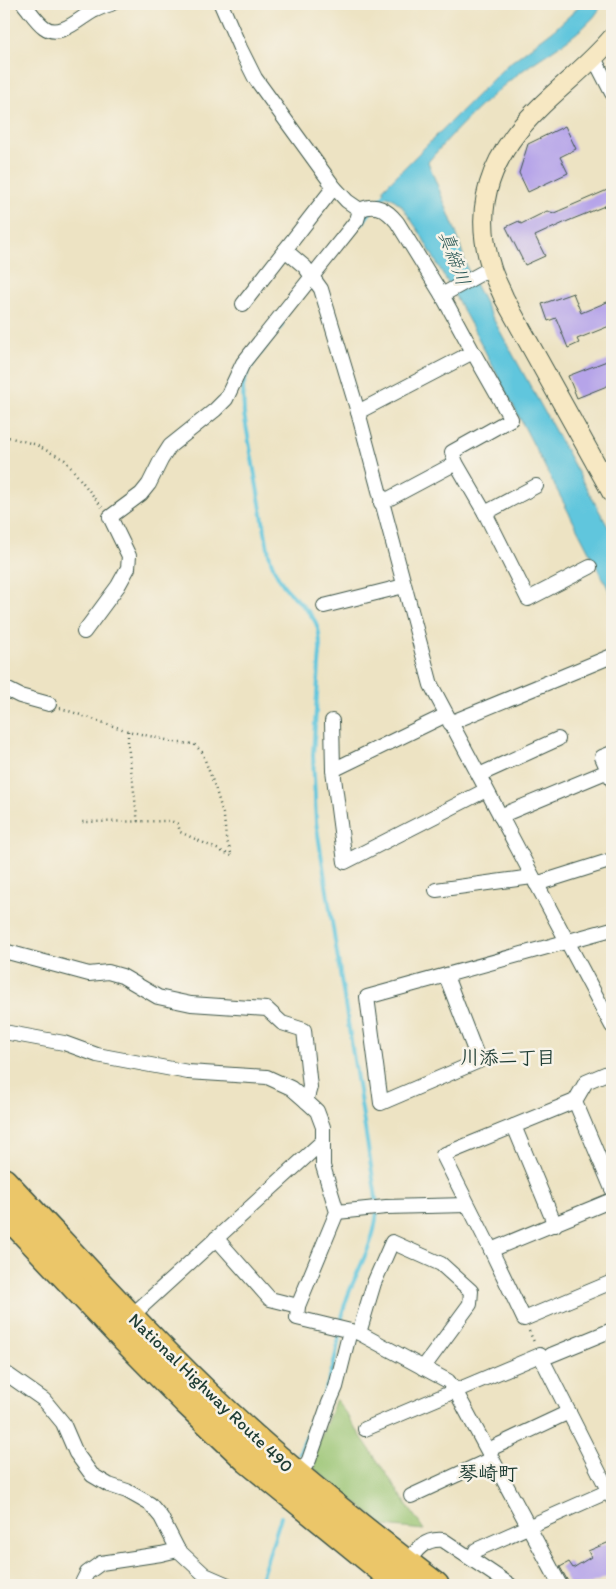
<svg xmlns="http://www.w3.org/2000/svg" width="616" height="1589" font-family="Itim,'Klee One',sans-serif">
<style>
.green{fill:#97c370;stroke:#5b8052}
.water{fill:#60c6dd;stroke:#408288}
.lines{fill:none;stroke-linecap:round;stroke-linejoin:round}
.stream{stroke:#60c6dd;stroke-width:4}
.building{fill:#b6a4e9}
.street-casing{stroke:#3e5649;stroke-width:16}
.secondary-casing{stroke:#3e5649;stroke-width:21}
.highway-casing{stroke:#3e5649;stroke-width:28}
.path{stroke:#3e5649;stroke-width:2.5;stroke-dasharray:1 4;stroke-linecap:butt}
.street{stroke:#fff;stroke-width:14}
.secondary{stroke:#f7e8c3;stroke-width:19}
.highway{stroke:#ebc669;stroke-width:25}
.labels{text-anchor:middle;stroke-width:5;stroke-linejoin:round;paint-order:stroke}
.street-label{font-size:18px;fill:#1f3d34;stroke:#f7f3e8}
.water-label{font-size:19px;font-style:italic;fill:#2c5856;stroke:#f7f3e8}
.neighbourhood-label{font-size:19px;font-weight:bold;fill:#1f3d34;stroke:#f7f3e8}
.quarter-label{font-size:20px;font-weight:bold;fill:#1f3d34;stroke:#f7f3e8}
</style>
<rect width="100%" height="100%" fill="#f7f3e8"/>
<filter id="ink" filterUnits="userSpaceOnUse"><feTurbulence type="fractalNoise" baseFrequency=".02" numOctaves="2"/><feDisplacementMap in="SourceGraphic" scale="10" xChannelSelector="R" yChannelSelector="G"/><feConvolveMatrix kernelMatrix="1 2 1 2 8 2 1 2 1" color-interpolation-filters="sRGB"/></filter>
<filter id="wash" filterUnits="userSpaceOnUse"><feTurbulence type="fractalNoise" baseFrequency=".0096" numOctaves="4" result="noise"/><feDisplacementMap in="SourceGraphic" scale="20" xChannelSelector="R" yChannelSelector="G"/><feGaussianBlur stdDeviation="1.12" result="paint"/><feColorMatrix in="noise" values="0 0 0 0 0 0 0 0 0 0 0 0 0 0 0 0 0 1.4 0 .05"/><feComposite in="paint" operator="in"/></filter>
<g filter="url(#wash)">
<rect width="100%" height="100%" fill="#ede3c3"/>
<path class="green" d="M336 1399 424 1530 384 1526 310 1465Z"/>
<path class="water" d="M582 4H603C599 9 596 15 592 19 568 44 535 59 509 81 480 105 453 132 428 162L456 232 467 268 490 313 612 534V596L474 330 420 233 401 205 392 198 385 195 383 189 507 65 555 29Z"/>
<g class="lines">
<g class="stream">
<path d="M377 204 387 192"/>
<path d="M362 223 371 211"/>
<path d="M282 325 255 360 247 373 243 387 244 414 269 554C272 566 277 576 284 586 294 598 309 609 316 623 320 631 320 641 320 650L313 755 316 822 377 1204C377 1242 359 1264 347 1298 340 1316 340 1338 335 1358 328 1391 312 1423 299 1454"/>
<path d="M259 1585 281 1517"/>
</g>
</g>
<g id="blocks">
<g class="building">
<path d="M565 126 576 149 560 157 568 173 528 192 519 173 528 144Z"/>
<path d="M612 188V203L568 221 535 236 545 256 525 265 506 227 519 221 521 224 547 211 554 213Z"/>
<path d="M573 293 581 313 612 300V325L577 339 579 343 568 348 556 318 548 321 542 304Z"/>
<path d="M612 359V384L577 398 568 376Z"/>
<path d="M612 1541V1575L587 1585H570L560 1567 569 1562 573 1568 591 1557 588 1551Z"/>
</g>
</g>
</g>
<g filter="url(#ink)">
<use href="#blocks" fill-opacity="0" stroke="#3e5649" stroke-width="1"/>
<g class="lines">
<defs>
<g id="street">
<path d="M24 4C30 11 36 21 44 27 60 39 80 18 93 11 99 8 105 6 111 4"/>
<path d="M594 58 612 93"/>
<path d="M285 250 305 267 321 289 358 412 431 685 612 1026"/>
<path d="M442 295 491 268"/>
<path d="M243 304 334 187"/>
<path d="M473 352 511 419 452 452 456 463 485 513 528 599 590 567"/>
<path d="M358 412 473 352 442 295 397 222C387 210 376 202 360 210"/>
<path d="M381 503 456 463"/>
<path d="M485 513 536 486"/>
<path d="M324 606 404 586"/>
<path d="M84 632 118 586 128 568 129 556 110 517 141 494 149 484 161 460 170 446 215 410 226 399 243 363 357 220 360 210 347 201 334 187 255 78 240 48 221 4"/>
<path d="M4 688 20 696 49 704"/>
<path d="M332 721 333 770 345 862 486 790"/>
<path d="M450 723 612 656"/>
<path d="M612 753 602 757 612 780"/>
<path d="M333 770 446 715"/>
<path d="M479 775 558 739"/>
<path d="M500 816 608 771"/>
<path d="M536 884 612 860"/>
<path d="M436 890 532 877"/>
<path d="M4 951 89 974 108 972 122 976 158 997 191 1004 267 1009 282 1023 304 1030 310 1087 306 1101"/>
<path d="M446 976 479 1061 381 1103 367 997 612 929"/>
<path d="M4 1032 64 1043 97 1055 188 1072 267 1077 291 1088 306 1101 317 1111 323 1127V1166L337 1212 298 1306 297 1318 359 1333 448 1381 455 1390 560 1585"/>
<path d="M612 1071 586 1082 575 1101 443 1155 491 1250 524 1319 612 1282"/>
<path d="M575 1101 612 1189"/>
<path d="M514 1126 555 1225"/>
<path d="M337 1212 386 1207 467 1205"/>
<path d="M216 1238 270 1299 298 1306"/>
<path d="M491 1250 612 1200"/>
<path d="M127 1320 323 1141"/>
<path d="M359 1333 374 1283 392 1242 441 1264 471 1291 470 1304 423 1368"/>
<path d="M551 1355 612 1330"/>
<path d="M4 1372 44 1400 63 1423 76 1453 92 1475 109 1485 127 1491 150 1504 161 1517 178 1550 205 1575 228 1585"/>
<path d="M365 1429 540 1355 612 1498"/>
<path d="M488 1450 569 1412"/>
<path d="M298 1477 309 1460 329 1403 336 1387 350 1331"/>
<path d="M411 1496 491 1459"/>
<path d="M476 1550 609 1491"/>
<path d="M404 1567C415 1552 423 1538 443 1540L510 1585"/>
<path d="M81 1585 87 1573 101 1563 161 1554 178 1550"/>
</g>
<path id="secondary" d="M612 38C590 64 562 85 538 109 493 153 471 204 491 267 494 278 500 288 504 298L612 493"/>
<g id="highway">
<path d="M4 1181C78 1259 150 1341 229 1414 295 1475 365 1531 436 1585"/>
<path d="M4 1212 116 1331 186 1402 248 1461 400 1585"/>
</g>
</defs>
<use href="#street" class="street-casing"/>
<use href="#secondary" class="secondary-casing"/>
<use href="#highway" class="highway-casing"/>
<g class="path">
<path d="M4 436 34 444 65 460 102 507"/>
<path d="M60 708 128 731 179 743 194 744 202 752 215 787 224 817 226 838 232 856 180 832 178 824 171 821 80 822"/>
<path d="M128 731V745L138 823"/>
<path d="M529 1331 535 1344"/>
</g>
<use href="#street" class="street"/>
<use href="#secondary" class="secondary"/>
<use href="#highway" class="highway"/>
</g>
</g>
<g class="labels">
<g class="street-label">
<text transform="translate(211 1393) rotate(44)" y="6">National Highway Route 490</text>
</g>
<g class="water-label">
<text transform="translate(455 258) rotate(70)" y="7">真締川</text>
</g>
<g class="neighbourhood-label">
<text x="508" y="1064">川添二丁目</text>
</g>
<g class="quarter-label">
<text x="488" y="1480">琴崎町</text>
</g>
</g>
<rect width="616" height="1589" fill="none" stroke="#f7f3e8" stroke-width="20"/>
</svg>
